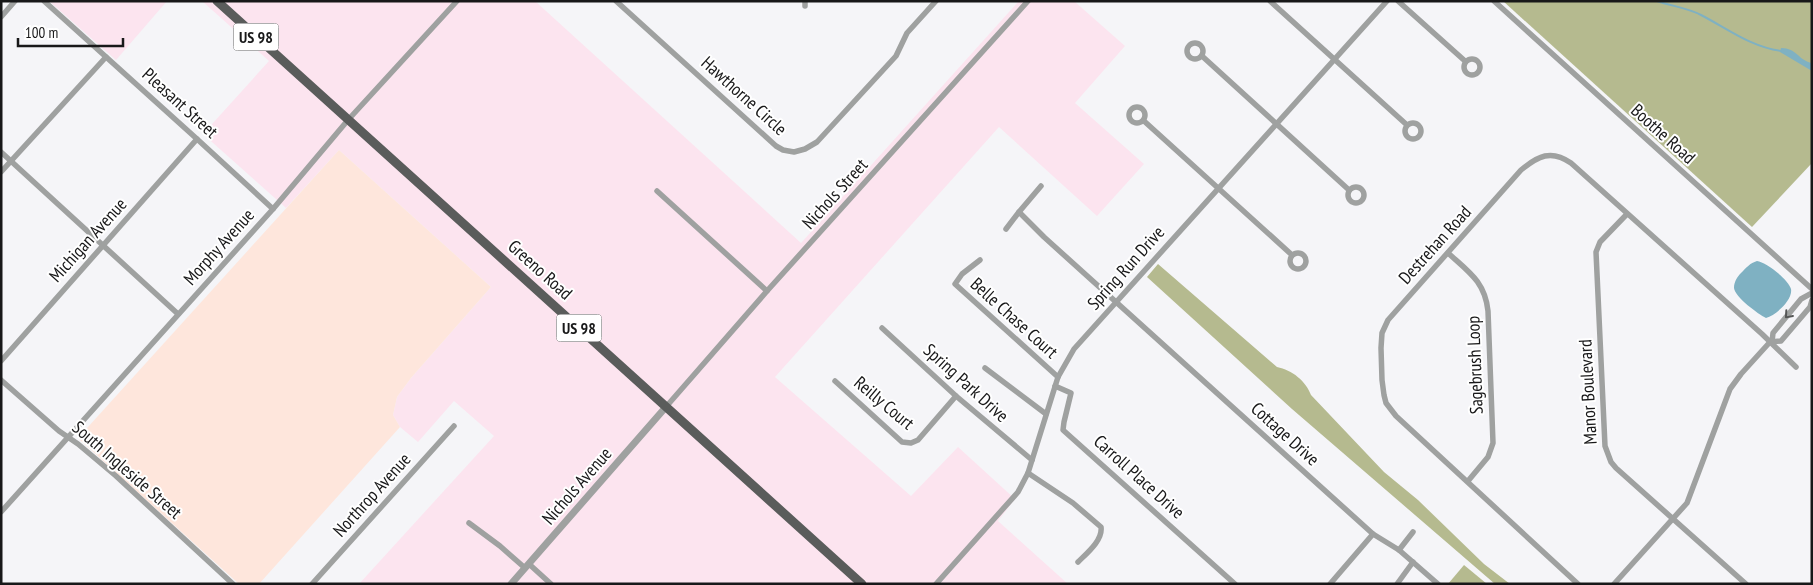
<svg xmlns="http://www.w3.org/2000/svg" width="1813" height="585" font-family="'PT Sans Narrow',sans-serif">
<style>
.commercial{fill:#fce4ef}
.medical{fill:#fee6dc}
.forest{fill:#b5ba8f}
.water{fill:#7fb1c2}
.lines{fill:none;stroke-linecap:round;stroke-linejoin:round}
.stream{stroke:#7fb1c2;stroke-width:2}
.minor{stroke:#9fa1a0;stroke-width:5.5}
.tertiary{stroke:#9fa1a0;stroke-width:7}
.primary{stroke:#5a5c5b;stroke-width:9}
.oneway{stroke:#555656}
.labels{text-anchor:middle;stroke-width:4;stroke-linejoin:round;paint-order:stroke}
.shield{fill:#fff;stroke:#5d5d5e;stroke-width:1}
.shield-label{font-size:16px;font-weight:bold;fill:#181819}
.street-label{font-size:18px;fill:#181819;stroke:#fff}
</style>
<rect width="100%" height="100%" fill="#f5f5f8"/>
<g class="commercial">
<path d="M49 1H167L116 60Z"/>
<path d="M202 1H535L801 243 1019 1H1074L1125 46 1075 103 1144 164 1097 216 999 127 775 377 911 496 958 447 1015 499 998 521 1068 584H359L494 436 454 401 418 442 400 427 393 415 397 397 411 378 491 287 339 150 286 208 203 134 269 61Z"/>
</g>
<path class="medical" d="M339 150 491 287 411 378 397 397 393 415 400 427 259 584H239L78 438Z"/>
<g class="forest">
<path d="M1503 1H1812V163L1752 227Z"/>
<path d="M1158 264 1277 367C1292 370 1306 381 1311 395L1384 472 1418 500 1484 564 1510 584H1495L1292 409 1147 277Z"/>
<path d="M1464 565 1487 584H1448Z"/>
</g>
<g class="water">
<path d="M1781 48C1797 48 1799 61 1812 63V71L1780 52Z"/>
<path d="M1757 261C1766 262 1789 280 1791 289 1793 300 1776 315 1766 318 1758 314 1735 297 1734 288 1734 282 1737 277 1741 273 1746 268 1750 263 1757 261Z"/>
</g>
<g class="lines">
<path class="stream" d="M1657 1C1671 6 1688 8 1701 15 1728 29 1751 47 1781 51"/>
<g class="minor">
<path d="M44 1 197 139 273 209"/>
<path d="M616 1 776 146 783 150 794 152 805 149 817 142 896 56 907 33 936 1"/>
<path d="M1270 1 1407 125"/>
<path d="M1398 1 1465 61"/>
<path d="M1494 1 1812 289"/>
<path d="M805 6V1"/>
<path d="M1 17 15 1"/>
<circle cx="1195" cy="51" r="8"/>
<path d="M1202 56 1349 190"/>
<circle cx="1472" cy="67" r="8"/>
<circle cx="1137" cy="115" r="8"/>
<path d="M1144 121 1292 255"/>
<circle cx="1413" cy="131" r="8"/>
<path d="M1 152 178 314"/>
<path d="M1 172 106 57"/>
<circle cx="1356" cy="195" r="8"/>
<path d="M657 191 767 291"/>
<path d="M1019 212 1044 237 1373 534 1399 550 1438 584"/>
<path d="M1627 214 1600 242 1596 252 1605 446 1611 462 1616 468 1746 584"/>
<path d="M1006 229 1019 212 1041 186"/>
<circle cx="1298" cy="261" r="8"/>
<path d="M1448 253C1469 272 1485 282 1488 311L1493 443 1488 457 1468 481"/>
<path d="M980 260 962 274 955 284 1058 377"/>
<path d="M882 328 956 396 1032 460"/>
<path d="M1772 342 1773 333 1801 299 1812 293"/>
<path d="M1 361 197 139"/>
<path d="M985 368 1046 414"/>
<path d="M1 380 59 431 78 444 116 476 233 584"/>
<path d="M835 381 902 442 911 443 918 440 956 396"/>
<path d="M1055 386 1071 393 1064 422 1063 430 1235 584"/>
<path d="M665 408 767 291 1028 1"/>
<path d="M1028 473 1073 503 1101 527C1103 540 1087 553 1078 562"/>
<path d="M1 512 273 209 348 120 457 1"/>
<path d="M469 523 500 546 525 568"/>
<path d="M1399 550 1413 532"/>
<path d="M529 564 551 584"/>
<path d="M312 584 454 426"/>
<path d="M936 584 1018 492 1028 473 1058 377 1074 349 1387 1"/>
<path d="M1330 584 1373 534"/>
<path d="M1397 584 1413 562"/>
<path d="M1578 584 1396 416 1386 403 1384 395 1382 380 1381 348 1382 333 1388 320 1521 170C1538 156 1551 149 1571 163L1762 334 1796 367"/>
<path d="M1614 584 1687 503 1730 389 1741 374 1770 342 1781 341 1810 307 1812 300"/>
</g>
<path class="tertiary" d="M511 584 665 408"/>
<path class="primary" d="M217 1 862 584"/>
</g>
<defs><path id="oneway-chevron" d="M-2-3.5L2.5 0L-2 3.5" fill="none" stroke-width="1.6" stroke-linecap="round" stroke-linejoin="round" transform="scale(1.25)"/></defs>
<use class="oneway" href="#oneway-chevron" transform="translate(1788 315) rotate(131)"/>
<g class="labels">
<g class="shield">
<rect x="233.5" y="23.5" width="45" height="27" rx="4"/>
<rect x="556.5" y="314.5" width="45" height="27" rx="4"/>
</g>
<g class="shield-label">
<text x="256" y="43">US 98</text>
<text x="579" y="334">US 98</text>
</g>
<g class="street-label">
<text transform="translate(744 96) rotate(42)" y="6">Hawthorne Circle</text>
<text transform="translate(180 103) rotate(42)" y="6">Pleasant Street</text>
<text transform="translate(1663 134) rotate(42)" y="6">Boothe Road</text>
<text transform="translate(835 194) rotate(-48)" y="6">Nichols Street</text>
<text transform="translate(88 240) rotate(-48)" y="6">Michigan Avenue</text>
<text transform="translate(1435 245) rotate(-48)" y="6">Destrehan Road</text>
<text transform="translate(219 247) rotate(-48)" y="6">Morphy Avenue</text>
<text transform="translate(1126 268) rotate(-48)" y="6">Spring Run Drive</text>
<text transform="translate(540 270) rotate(42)" y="6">Greeno Road</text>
<text transform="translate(1014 318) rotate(42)" y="6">Belle Chase Court</text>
<text transform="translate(1475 365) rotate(-92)" y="6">Sagebrush Loop</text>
<text transform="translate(966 383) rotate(42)" y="6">Spring Park Drive</text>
<text transform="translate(1588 392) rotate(-93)" y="6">Manor Boulevard</text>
<text transform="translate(884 403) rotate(40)" y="6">Reilly Court</text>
<text transform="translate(1285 434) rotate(42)" y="6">Cottage Drive</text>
<text transform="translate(127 470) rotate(41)" y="6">South Ingleside Street</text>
<text transform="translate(1139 477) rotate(42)" y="6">Carroll Place Drive</text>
<text transform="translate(577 486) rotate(-49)" y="6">Nichols Avenue</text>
<text transform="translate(372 495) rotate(-48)" y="6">Northrop Avenue</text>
</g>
</g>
<rect width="1813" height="585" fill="none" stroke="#181819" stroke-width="5"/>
<path d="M18 38v8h105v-8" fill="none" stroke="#181819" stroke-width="2.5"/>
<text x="25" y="38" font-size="15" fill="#181819" stroke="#ffffff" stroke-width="4" paint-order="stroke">100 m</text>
</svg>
